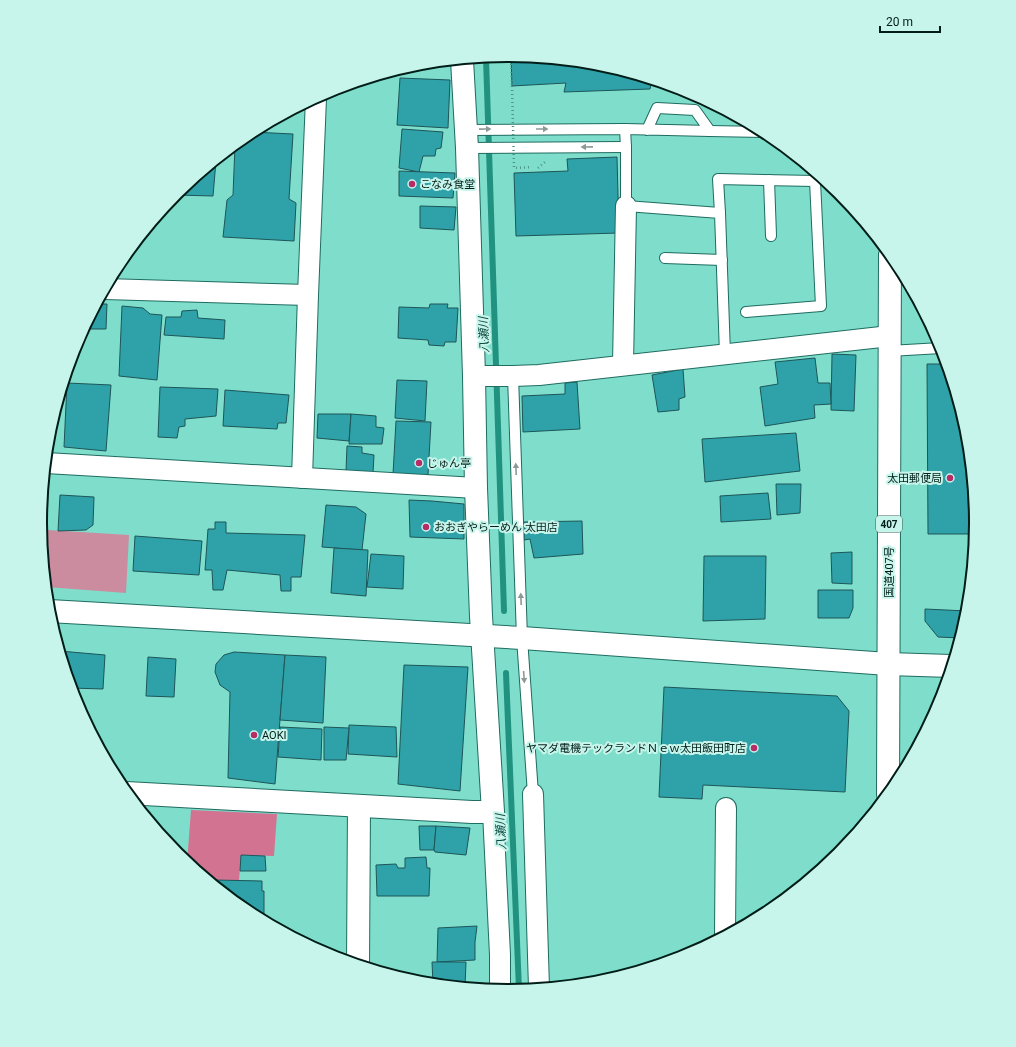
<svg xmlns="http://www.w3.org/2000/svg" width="1016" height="1047" font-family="Roboto,'Noto Sans JP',sans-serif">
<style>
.green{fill:#cc8c9f}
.forest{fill:#d27392}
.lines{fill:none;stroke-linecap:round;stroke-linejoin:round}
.stream{stroke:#219280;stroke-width:6}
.building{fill:#2ea2a8;stroke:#1e5558}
.service-casing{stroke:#1f6c60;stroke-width:12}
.minor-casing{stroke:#1f6c60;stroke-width:22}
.tertiary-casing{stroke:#1f6c60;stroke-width:24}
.trunk-casing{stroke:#1f6c60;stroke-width:24}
.path{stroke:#4e9587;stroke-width:2.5;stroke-dasharray:1 3;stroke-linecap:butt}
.service{stroke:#fff;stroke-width:10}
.minor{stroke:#fff;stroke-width:20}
.tertiary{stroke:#fff;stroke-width:22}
.trunk{stroke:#fff;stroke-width:22}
.path-bridge{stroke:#4e9587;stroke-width:2.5;stroke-dasharray:1 3;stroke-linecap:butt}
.oneway{fill:#8c9997}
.poi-dot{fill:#b62c67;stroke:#c8f5eb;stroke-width:1.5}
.labels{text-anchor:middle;stroke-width:4;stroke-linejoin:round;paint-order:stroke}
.shield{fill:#c8f5eb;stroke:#3c5e57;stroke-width:1}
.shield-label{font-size:10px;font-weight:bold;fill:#001d18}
.poi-label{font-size:11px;fill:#001d18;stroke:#c8f5eb;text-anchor:start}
.street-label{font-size:11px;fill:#001d18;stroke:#c8f5eb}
.water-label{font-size:12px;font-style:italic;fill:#0e4b42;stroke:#c8f5eb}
.rim{fill:none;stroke:#001d18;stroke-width:2}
</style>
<rect width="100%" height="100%" fill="#7edecb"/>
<path class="green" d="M48 530 129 535 126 593 46 587 45 577Z"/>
<path class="forest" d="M191 810 277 814 274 856 241 855 239 880H215V886L187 863Z"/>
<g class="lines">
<g class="stream">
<path d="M486 58 504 611"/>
<path d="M506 673 519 990"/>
</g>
</g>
<g class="building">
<path d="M511 56 600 65 652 80 650 89 564 92 566 83 512 86Z"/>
<path d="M400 78 450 80 448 128 397 125Z"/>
<path d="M402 129 443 132 441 148 436 149 435 156H423L419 172 399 168Z"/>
<path d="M252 132 293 134 289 199 296 203 294 241 223 237 227 200 233 195 235 145Z"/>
<path d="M617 157 619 233 516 236 514 173 568 171 567 159Z"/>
<path d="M216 161 213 196 175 195 177 192Z"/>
<path d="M399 171 455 173 453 198 399 196Z"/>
<path d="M420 206 456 207 454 230 420 228Z"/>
<path d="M97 304H107L106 329H84Z"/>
<path d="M430 304H448L447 308H458L456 342H445L444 346 429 345 428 340 398 338 399 307 429 308Z"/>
<path d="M122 306 143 308 150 314 162 315 157 380 119 376Z"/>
<path d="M197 310 198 318 225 320 224 339 164 335 166 317H181L182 311Z"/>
<path d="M832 354 856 355 854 411 831 410Z"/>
<path d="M815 358 818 383H830L831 404 814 405 815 418 765 426 760 387 778 384 775 362Z"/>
<path d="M927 364H946L967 432 976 524 975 534H928Z"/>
<path d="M683 369 685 397 679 399V410L658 412 652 375Z"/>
<path d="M397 380 427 381 425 421 395 418Z"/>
<path d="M577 382 580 429 523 432 522 396 565 394V383Z"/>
<path d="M67 383 111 385 106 451 64 447Z"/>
<path d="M160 387 218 389 216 416 185 419V426L179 427 177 438 158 437Z"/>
<path d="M225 390 289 395 286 423H278L277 429 223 426Z"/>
<path d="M318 414H351L349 441 317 438Z"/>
<path d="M351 414 376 416V427L384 428 382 444H349Z"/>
<path d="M396 421 431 422 428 475 393 474Z"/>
<path d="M796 433 800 471 705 482 702 439Z"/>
<path d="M347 446 362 447V453L374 455 373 473 346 471Z"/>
<path d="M776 484H801L800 513 777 515Z"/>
<path d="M768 493 771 519 721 522 720 496Z"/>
<path d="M60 495 94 497 93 525 86 530 58 531Z"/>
<path d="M409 500 432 501 464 504V539L410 537Z"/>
<path d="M326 505 356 507 366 514 362 550 322 547Z"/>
<path d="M582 521 583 554 534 558 530 539 524 540V522Z"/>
<path d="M215 522H226V533L305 535 301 577H291V591H281L280 575 227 570 223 590H213L212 570H205L208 529H215Z"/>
<path d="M135 536 202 541 199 575 133 571Z"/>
<path d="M334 548 368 550 366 596 331 593Z"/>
<path d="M852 552V584L832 583 831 553Z"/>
<path d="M371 554 404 556 403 589 367 587Z"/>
<path d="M704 556H766L765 619 703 621Z"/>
<path d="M818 590H853V608L849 618H818Z"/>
<path d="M925 609 967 611 960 638 938 637 925 621Z"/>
<path d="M60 651 105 655 103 689 71 688Z"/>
<path d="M234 652 285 655 275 784 228 778 230 692 220 685 215 672 216 664 224 655Z"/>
<path d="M285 655 326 657 323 723 280 720Z"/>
<path d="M148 657 176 659 174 697 146 696Z"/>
<path d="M404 665 468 667 460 791 398 784Z"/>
<path d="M664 687 837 696 849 711 845 792 703 785 702 799 659 797Z"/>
<path d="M349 725 396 727 397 757 348 754Z"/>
<path d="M280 727 322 729 321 760 278 757Z"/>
<path d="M324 727 349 728 346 760H324Z"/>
<path d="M419 826H436L434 850H420Z"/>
<path d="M436 826 470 828 466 855 435 852 434 850Z"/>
<path d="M241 855 265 856 266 871H240Z"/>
<path d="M426 857 427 868H430L429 896H377L376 865 396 864 398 868H405V858Z"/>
<path d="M215 880 262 881V891H264V917L255 916 252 914 248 912 215 886Z"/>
<path d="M477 926 475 942V960L437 962 438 928Z"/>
<path d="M432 962H466L465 987 433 984Z"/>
</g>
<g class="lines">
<defs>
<g id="service">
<path d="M625 129 626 147V206L720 213 725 354"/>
<path d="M466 130 625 129 710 131 695 110 657 108 647 130"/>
<path d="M710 131 764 132"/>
<path d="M467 148 626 147"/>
<path d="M769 180 771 236"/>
<path d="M720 213 718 179 815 181 821 306 746 312"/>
<path d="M665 258 722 260"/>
<path d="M889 351 941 348"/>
<path d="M513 376 522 638 533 794"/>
</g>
<g id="minor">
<path d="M105 289 308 295"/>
<path d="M623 365 626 206"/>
<path d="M474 376H513L539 375 890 336"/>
<path d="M46 463 476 488"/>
<path d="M302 478 308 295 316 98"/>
<path d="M533 794 539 988"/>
<path d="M493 812 500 955V991"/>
<path d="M725 935 726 808"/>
</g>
<g id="tertiary">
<path d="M49 611 522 638 888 664 951 666"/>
<path d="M126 793 472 812H493L481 616 476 488 474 376 467 148 462 60"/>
<path d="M358 965 359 806"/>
</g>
<path id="trunk" d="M888 794 890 255"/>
</defs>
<use href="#service" class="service-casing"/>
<use href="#minor" class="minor-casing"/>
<use href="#tertiary" class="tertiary-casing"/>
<use href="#trunk" class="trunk-casing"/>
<g class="path">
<path d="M511 56 512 86"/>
<path d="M538 168 545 162"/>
</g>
<use href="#service" class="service"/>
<use href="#minor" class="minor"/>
<use href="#tertiary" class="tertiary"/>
<use href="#trunk" class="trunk"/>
<path class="path-bridge" d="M512 86 514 168 532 167"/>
</g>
<defs><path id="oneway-solid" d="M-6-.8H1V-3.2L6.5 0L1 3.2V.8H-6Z"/></defs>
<g class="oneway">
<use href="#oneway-solid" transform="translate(485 129) rotate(-1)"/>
<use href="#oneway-solid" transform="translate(542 129)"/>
<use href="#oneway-solid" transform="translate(587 147) rotate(179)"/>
<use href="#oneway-solid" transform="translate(516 469) rotate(-92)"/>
<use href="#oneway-solid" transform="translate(521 599) rotate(-92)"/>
<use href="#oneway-solid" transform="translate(524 677) rotate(86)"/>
</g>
<g class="poi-dot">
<circle cx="412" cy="184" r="4"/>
<circle cx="419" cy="463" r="4"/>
<circle cx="950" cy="478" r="4"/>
<circle cx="426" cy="527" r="4"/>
<circle cx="254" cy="735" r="4"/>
<circle cx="754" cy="748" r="4"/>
</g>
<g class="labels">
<rect class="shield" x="876" y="516" width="26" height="16" rx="3"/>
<g class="shield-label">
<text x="889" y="528">407</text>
</g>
<g class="poi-label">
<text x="420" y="188">こなみ食堂</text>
<text x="427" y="467">じゅん亭</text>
<text x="942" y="482" text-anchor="end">太田郵便局</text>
<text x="434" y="531">おおぎやらーめん 太田店</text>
<text x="262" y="739">AOKI</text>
<text x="746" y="752" text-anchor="end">ヤマダ電機テックランドＮｅｗ太田飯田町店</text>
</g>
<g class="street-label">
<text transform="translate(889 572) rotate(-90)" y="4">国道407号</text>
</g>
<g class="water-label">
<text transform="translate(484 335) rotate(-92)" y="4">八瀬川</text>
<text transform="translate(501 832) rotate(-92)" y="4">八瀬川</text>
</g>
</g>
<path d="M0 0H1016V1047H0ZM47 523a461 461 0 1 1 922 0a461 461 0 1 1-922 0Z" fill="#c8f5eb" fill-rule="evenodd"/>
<path class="rim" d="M47 523a461 461 0 1 1 922 0a461 461 0 1 1-922 0Z"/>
<path d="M880 26v6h60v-6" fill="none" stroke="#001d18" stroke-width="2"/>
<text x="886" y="26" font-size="12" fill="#001d18" stroke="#c8f5eb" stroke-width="3" paint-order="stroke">20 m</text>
</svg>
